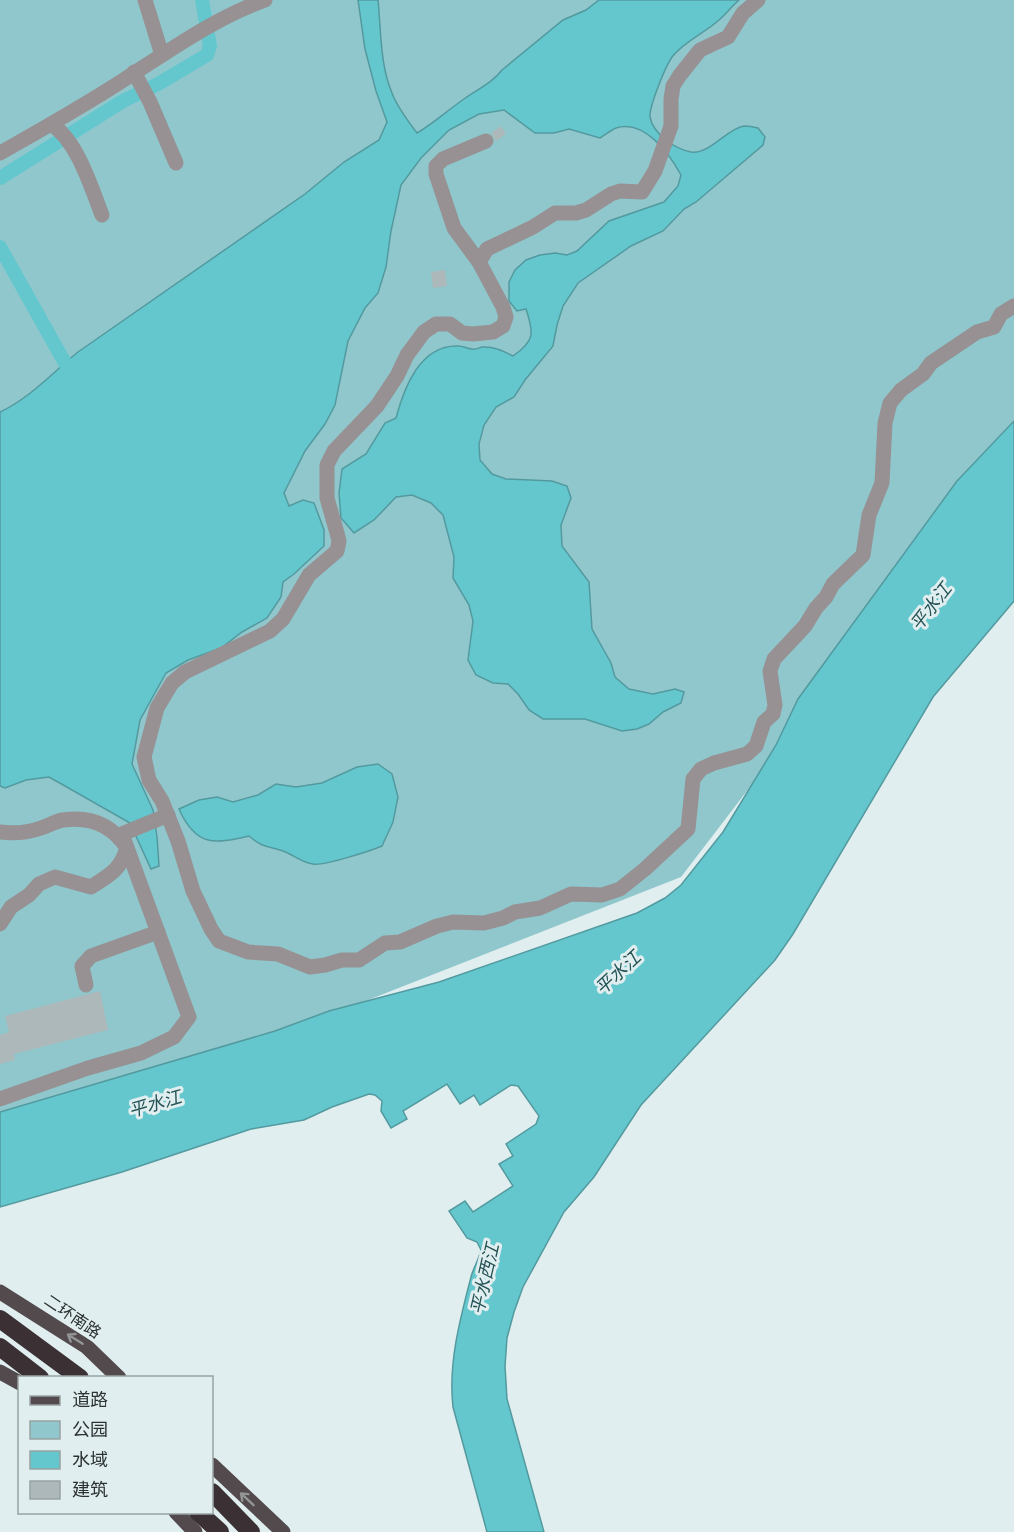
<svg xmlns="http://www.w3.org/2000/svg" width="1014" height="1532" font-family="'Work Sans','Noto Sans SC',sans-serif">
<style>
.green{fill:#8fc7cc}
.water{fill:#64c7ce;stroke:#539a9f;stroke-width:1.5}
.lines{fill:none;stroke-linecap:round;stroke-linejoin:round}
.canal{stroke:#64c7ce;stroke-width:14}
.building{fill:#acb8b9}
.minor{stroke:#979193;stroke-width:15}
.major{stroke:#524a4c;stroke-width:15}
.highway{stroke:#3b3134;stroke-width:18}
.oneway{stroke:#929495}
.labels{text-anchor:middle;stroke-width:6;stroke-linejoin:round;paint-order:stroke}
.street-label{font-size:16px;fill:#2c3131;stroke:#e0eeef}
.water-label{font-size:18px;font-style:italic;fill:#255255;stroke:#e0eeef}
</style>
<rect width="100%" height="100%" fill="#e0eeef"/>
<path class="green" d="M0 0H1014V443L681 877 213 1061 0 1123Z"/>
<g class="water">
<path d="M358 0H378C381 30 380 65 392 93 397 107 408 121 417 133 434 123 448 110 464 99 478 89 492 83 502 70L563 20 586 10 599 0H739C732 6 726 14 719 20 705 33 684 41 672 57 665 67 649 107 650 117 653 134 675 149 691 152 709 155 726 129 744 126 748 126 754 127 758 128L765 137 763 145 696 202 684 209 663 231 631 246 578 283 563 306 557 325 553 346 525 380 514 397 496 407 484 425 479 444 480 460 492 474 506 479 552 481 567 486 571 498 561 525 562 546 589 582 592 629 611 663 615 677 629 689 653 694 675 689 684 692 681 703 663 712 649 724 637 729 622 731 585 719H543L529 710 518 694 508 684 493 683 476 675 468 660 473 621 469 605 453 578 454 557 443 515 431 503 412 495 396 497 374 520 354 533 341 518 339 493 342 469 366 454 385 423 396 418C404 388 420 344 459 346 463 346 468 349 472 349 475 350 479 348 482 347 493 346 503 351 513 356 535 341 534 333 526 309L517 311 509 301V282L515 270 526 260 540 255 555 253 567 255 577 251 609 221 664 202 678 186 681 175C669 153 644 119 616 128 611 130 605 135 600 138L569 129 554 133H535L504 110 479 114 449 130 421 158 401 185 391 231 386 267 378 293 365 308 348 341 335 405 325 424 305 451 284 493 289 506 303 500 314 503 324 530V546L294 574 283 582 281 597 267 618 242 632 221 648 188 660 166 673 140 720 132 764 153 810 157 837 159 866 151 869 130 823 65 786 49 777 26 780 5 788 0 786V412C30 398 52 373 78 352L305 194 344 162 379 140 387 122 376 91 365 49Z"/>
<path d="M1014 421V601L933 697 793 934 775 960 641 1105 594 1177 564 1212 523 1287 514 1312 507 1338 505 1366 507 1399 544 1532H487L453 1407C448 1364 460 1319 471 1277 473 1268 479 1260 481 1250L477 1242 467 1238 449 1211 465 1201 473 1212 513 1186 499 1164 513 1156 506 1144 536 1124 539 1116 518 1086 511 1085 480 1105 474 1095 460 1104 447 1084 403 1111 407 1119 391 1128 381 1111 382 1101 375 1095 369 1094 332 1107 304 1120 251 1129 122 1172 0 1207V1112L275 1031 329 1011 439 982 637 913 665 898 681 885 723 832 776 745 798 699 957 481Z"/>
<path d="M378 764 392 774 398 797 393 822 382 846C370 851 324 866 313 864 302 863 294 855 283 851 265 845 265 849 249 836 214 844 196 847 179 809L199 800 217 797 233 802 258 795 276 784 296 787 322 783 357 767Z"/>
</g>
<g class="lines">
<g class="canal">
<path d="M0 178 123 101 158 84 207 55 210 46 202 0"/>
<path d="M0 247 65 363"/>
</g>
</g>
<g class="building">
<path d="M501 126 506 134 496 141 491 133Z"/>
<path d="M445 270 447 286 433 288 431 272Z"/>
<path d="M100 991 108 1030 14 1054 15 1060 0 1064V1035L9 1032 5 1016Z"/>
</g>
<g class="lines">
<g class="minor">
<path d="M145 0 162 55"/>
<path d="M134 72 150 102 176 163"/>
<path d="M51 124C77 140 91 187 102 215"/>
<path d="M486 141 443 159 436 166V174L454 228 479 262 503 307 506 317 503 326 493 332 473 334 462 333 450 324H436L424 332 407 355 397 376 377 406 334 451 327 465V498L337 533 339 541 337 551 309 575 283 619 270 631 185 672 172 683 157 708 144 757 149 780 162 801 178 841 193 891 211 929 219 941 248 952 278 954 310 967 325 965 342 960H359L385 943 400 942 437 926 453 922 484 923 503 918 515 912 540 908 571 894 602 895 620 889 645 869 688 829 693 779 701 769 714 763 747 754 756 746 764 722 773 714 775 705 770 671 774 659 805 626 816 608 826 597 833 584 863 555 869 515 882 483 885 423 890 403 901 390 923 374 931 363 977 332 994 327 1001 314 1014 306"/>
<path d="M0 153C41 130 83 106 122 81 169 51 213 19 265 0"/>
<path d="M479 262 487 249 533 227 555 213H576L586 210 611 194 620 191 642 192 655 171 671 126V99L673 86 680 75 700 50 728 37 743 13 758 0"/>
<path d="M0 832C15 834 27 833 41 828 48 826 56 821 63 820 91 816 112 825 127 848 120 871 109 875 91 887L55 877 39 884 29 895 11 907 0 924"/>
<path d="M86 985 82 966 91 956 158 932"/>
<path d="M0 1099 88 1068 141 1053 174 1037 189 1017 122 834 168 815"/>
</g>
<g class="major">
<path d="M0 1292 87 1347 119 1378"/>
<path d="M0 1372 20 1383"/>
<path d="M212 1465 283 1532"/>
<path d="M176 1512 195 1532"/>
</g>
<g class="highway">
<path d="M0 1319 80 1378"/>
<path d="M0 1347 40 1378"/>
<path d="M212 1492 251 1532"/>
<path d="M198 1512 220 1532"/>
</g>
</g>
<defs><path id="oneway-shaft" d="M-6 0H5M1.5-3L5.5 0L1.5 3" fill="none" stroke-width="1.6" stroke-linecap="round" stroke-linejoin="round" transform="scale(1.5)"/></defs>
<g class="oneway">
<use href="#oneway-shaft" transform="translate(75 1339) rotate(-148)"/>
<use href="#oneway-shaft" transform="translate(247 1499) rotate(-137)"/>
</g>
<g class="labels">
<g class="street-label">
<text transform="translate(73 1316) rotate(34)" y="6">二环南路</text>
</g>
<g class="water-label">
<text transform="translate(931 607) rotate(-52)" y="6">平水江</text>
<text transform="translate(618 973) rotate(-43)" y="6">平水江</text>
<text transform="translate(155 1104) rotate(-16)" y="6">平水江</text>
<text transform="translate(485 1279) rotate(-77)" y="6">平水西江</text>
</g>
</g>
<rect x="18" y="1376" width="195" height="138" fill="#e0eeef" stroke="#98a2a3" stroke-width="1.5"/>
<rect x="30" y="1396" width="30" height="9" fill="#524a4c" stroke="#98a2a3" stroke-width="1.5"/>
<text x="72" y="1406" font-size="18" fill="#2c3131">道路</text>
<rect x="30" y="1421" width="30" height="18" fill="#8fc7cc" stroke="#98a2a3" stroke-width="1.5"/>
<text x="72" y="1436" font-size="18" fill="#2c3131">公园</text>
<rect x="30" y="1451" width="30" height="18" fill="#64c7ce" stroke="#98a2a3" stroke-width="1.5"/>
<text x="72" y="1466" font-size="18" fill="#2c3131">水域</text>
<rect x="30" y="1481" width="30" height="18" fill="#acb8b9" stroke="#98a2a3" stroke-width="1.5"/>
<text x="72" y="1496" font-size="18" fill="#2c3131">建筑</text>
</svg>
